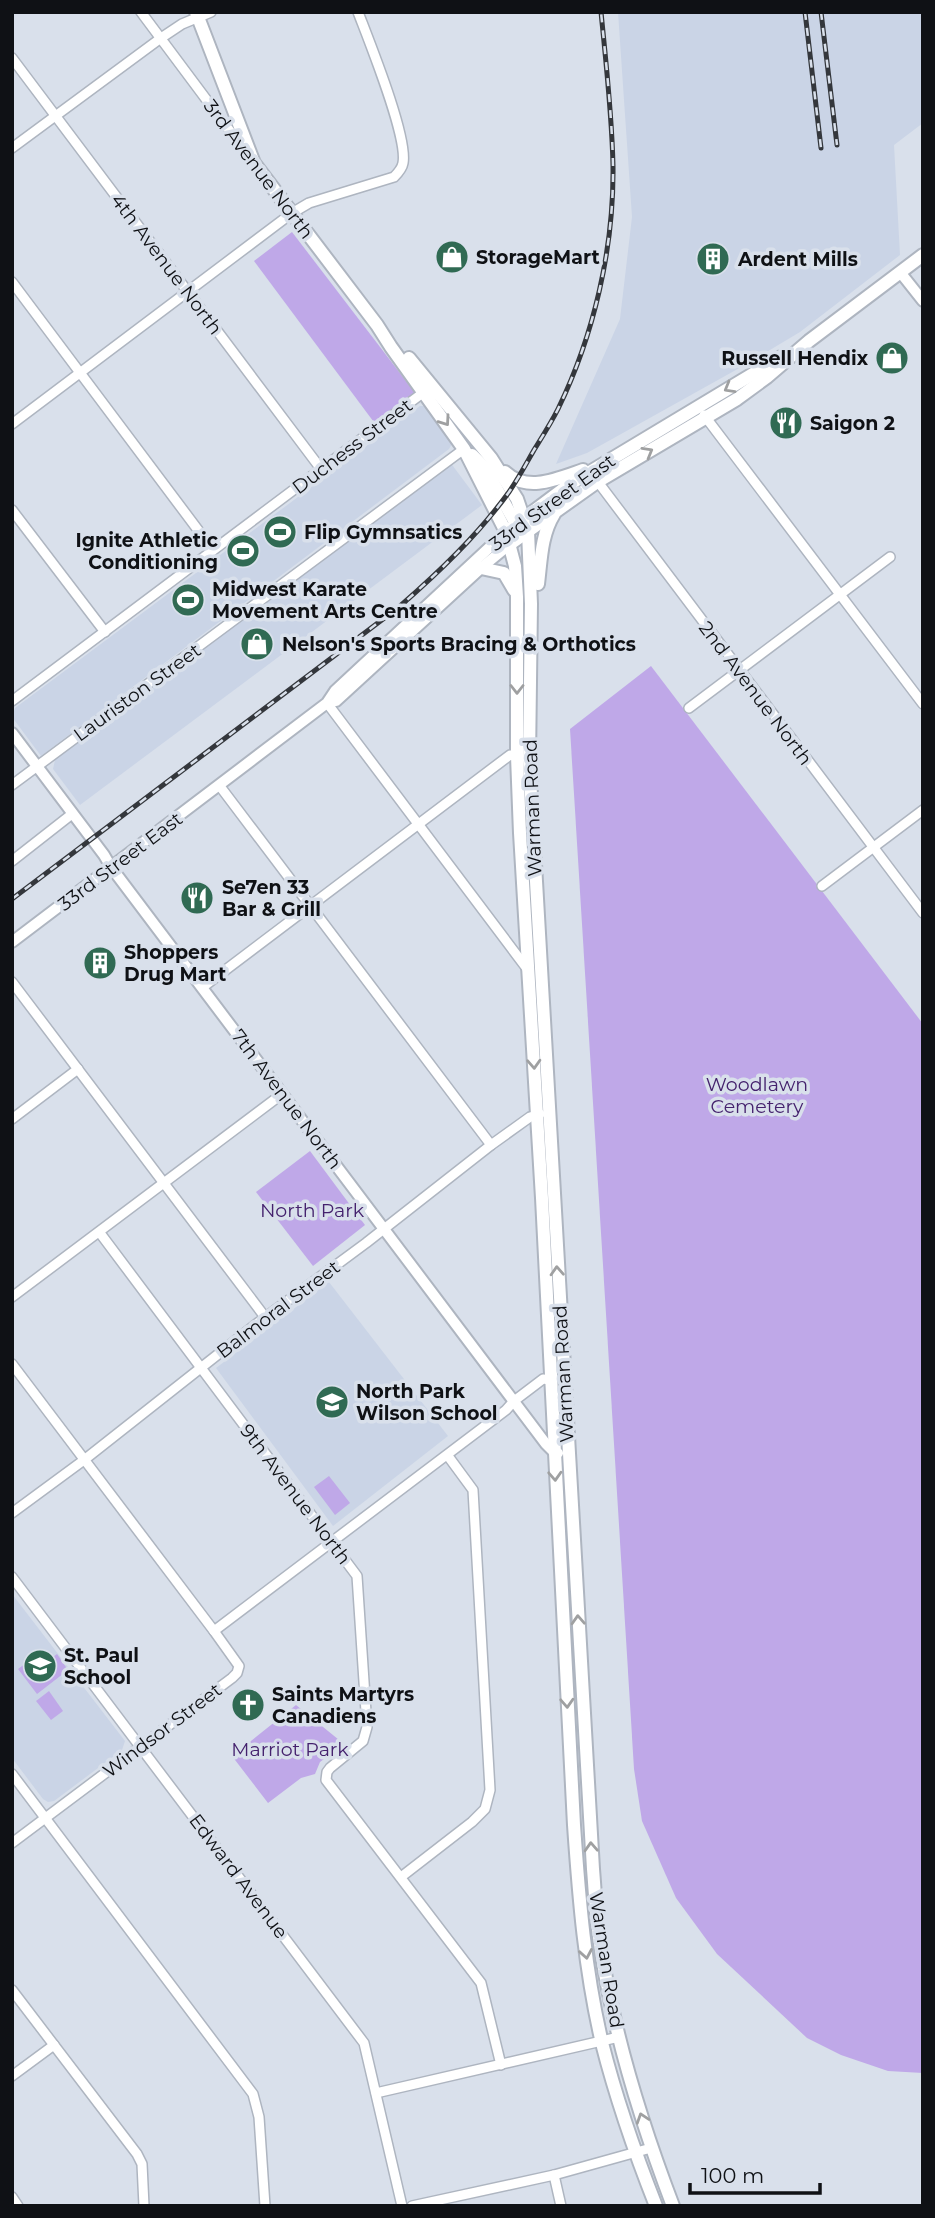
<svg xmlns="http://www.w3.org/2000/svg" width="935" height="2218" font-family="Montserrat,sans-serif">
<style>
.built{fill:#cad4e6}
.green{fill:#bfa8e8}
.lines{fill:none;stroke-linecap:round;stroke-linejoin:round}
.minor-casing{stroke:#aeb5c0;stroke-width:12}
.tertiary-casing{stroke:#aeb5c0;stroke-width:14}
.secondary-casing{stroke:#aeb5c0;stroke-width:16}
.minor{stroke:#fff;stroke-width:9}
.tertiary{stroke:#fff;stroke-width:10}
.secondary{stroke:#fff;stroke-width:12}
.rail-casing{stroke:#34373c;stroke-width:5}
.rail{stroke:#d9e0eb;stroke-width:2.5;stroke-dasharray:8;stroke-linecap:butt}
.oneway{stroke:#9fa0a1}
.labels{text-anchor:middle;stroke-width:7;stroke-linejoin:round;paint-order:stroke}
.street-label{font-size:19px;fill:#0f1115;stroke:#d9e0eb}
.poi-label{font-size:19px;font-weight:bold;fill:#0f1115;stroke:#d9e0eb;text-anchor:start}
.park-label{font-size:19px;fill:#44216d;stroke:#d9e0eb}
</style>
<rect width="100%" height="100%" fill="#d9e0eb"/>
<g class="built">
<path d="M618 12H923V123L894 145 900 255 800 332 743 366 587 453 556 464 620 319 632 217Z"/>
<path d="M420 406H425L430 409 453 442 449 449 41 756 12 717 15 708Z"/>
<path d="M450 462 482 505 80 805 53 769 55 760Z"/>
<path d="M329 1282 448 1436 333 1526 216 1368Z"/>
<path d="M12 1594 125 1741 122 1750 54 1801 48 1802 43 1799 12 1758Z"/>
</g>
<g class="green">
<path d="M292 232 416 394 376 425 254 261Z"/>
<path d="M651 666 923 1024V2073L888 2071 841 2055 807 2038 717 1954 676 1898 642 1821 634 1769 570 729Z"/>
<path d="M310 1151 365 1225 313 1266 256 1192Z"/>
<path d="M329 1476 350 1503 335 1515 314 1487Z"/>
<path d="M57 1654 68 1670 37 1694 18 1669 33 1658 40 1667Z"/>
<path d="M49 1691 63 1711 51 1720 36 1701Z"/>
<path d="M296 1705 344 1744 320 1762 315 1774 301 1778 268 1803 232 1756Z"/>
</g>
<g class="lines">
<defs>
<g id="minor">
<path d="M141 12 247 154"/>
<path d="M12 58 321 469"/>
<path d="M12 148 161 38 182 24 211 12"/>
<path d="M12 282 213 550"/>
<path d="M704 415 923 704"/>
<path d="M12 424 292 213 309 203 394 177C398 173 402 169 403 163 408 137 369 41 358 12"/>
<path d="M595 478 923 913"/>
<path d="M12 510 105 632"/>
<path d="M12 701 424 392"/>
<path d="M327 703 528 970"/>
<path d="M689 708 890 557"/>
<path d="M12 785 464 449"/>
<path d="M219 785 491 1145"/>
<path d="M12 861 72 814"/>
<path d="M822 886 923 810"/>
<path d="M12 982 265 1317"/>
<path d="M203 987 510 755 517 756"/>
<path d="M12 1119 78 1069"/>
<path d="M100 1233 357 1576 367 1727 363 1741 330 1768 327 1772 326 1780 481 1983 501 2065"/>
<path d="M12 1297 282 1094"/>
<path d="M12 1364 214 1631 239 1666 237 1673 232 1678 12 1843"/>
<path d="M12 1513 84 1460 259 1322 366 1243 491 1145 530 1117 540 1114"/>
<path d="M12 1577 364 2043 402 2206"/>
<path d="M214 1631 506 1410 514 1401 543 1379 550 1380"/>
<path d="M12 1774 253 2094 259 2117 265 2206"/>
<path d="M401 1877 472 1822 485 1809 490 1790 473 1490 448 1456"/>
<path d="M12 1990 137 2154 142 2164 144 2206"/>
<path d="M12 2076 54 2045"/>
<path d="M376 2093 619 2037"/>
<path d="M554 2175 561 2206"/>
<path d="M12 2197 18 2206"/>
<path d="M412 2206 554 2175 651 2148"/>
</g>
<g id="tertiary">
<path d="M900 272 923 301"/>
<path d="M328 703 336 701 481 568 510 544"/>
<path d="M12 733 104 855 111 867 546 1444 554 1452 558 1453"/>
<path d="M12 942 327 703 335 691 506 532"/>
</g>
<g id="secondary">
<path d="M196 12 254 163 377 325 391 347 464 449 506 532 515 566 517 597V756L520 833 542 1198 574 1825C579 1898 585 1971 602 2043 616 2098 635 2153 656 2206"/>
<path d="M409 358 491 458 517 499 528 531 531 604 529 760 593 1869C595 1893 596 1919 600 1943 613 2032 641 2122 673 2206"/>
<path d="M472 455 485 468 516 524 521 529"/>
<path d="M505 472C527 493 557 479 583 470"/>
<path d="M506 532 570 484 781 357"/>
<path d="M510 544 597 482 737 399 767 377 809 341 923 255"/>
<path d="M481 568 504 573 514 590"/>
<path d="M538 584C541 560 541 535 554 514"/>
</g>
</defs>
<use href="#minor" class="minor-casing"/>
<use href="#tertiary" class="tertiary-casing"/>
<use href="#secondary" class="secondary-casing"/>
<use href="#minor" class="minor"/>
<use href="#tertiary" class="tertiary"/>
<use href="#secondary" class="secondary"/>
<defs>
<g id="rail">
<path d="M805 12 821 148"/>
<path d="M821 12 837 145"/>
<path d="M12 899 399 607C439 572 478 535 509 492 518 479 526 464 534 450 542 437 551 423 558 409 594 335 614 248 613 166 612 115 606 63 601 12"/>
</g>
</defs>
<use href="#rail" class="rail-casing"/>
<use href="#rail" class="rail"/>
</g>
<defs><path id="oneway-chevron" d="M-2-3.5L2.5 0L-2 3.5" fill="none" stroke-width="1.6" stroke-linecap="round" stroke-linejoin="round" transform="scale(1.75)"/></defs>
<g class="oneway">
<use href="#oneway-chevron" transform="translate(729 388) rotate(150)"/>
<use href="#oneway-chevron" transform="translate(445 421) rotate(55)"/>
<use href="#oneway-chevron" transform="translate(648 452) rotate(-30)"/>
<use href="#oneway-chevron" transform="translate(517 689) rotate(90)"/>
<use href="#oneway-chevron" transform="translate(534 1064) rotate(87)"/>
<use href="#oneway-chevron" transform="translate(557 1271) rotate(-93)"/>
<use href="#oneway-chevron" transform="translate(555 1476) rotate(87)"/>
<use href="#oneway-chevron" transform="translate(578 1620) rotate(-93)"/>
<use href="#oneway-chevron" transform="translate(567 1703) rotate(87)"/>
<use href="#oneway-chevron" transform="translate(591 1847) rotate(-93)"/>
<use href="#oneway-chevron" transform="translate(586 1954) rotate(80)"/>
<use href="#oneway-chevron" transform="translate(642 2118) rotate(-108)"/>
</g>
<defs>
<symbol id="shop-disc" viewBox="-11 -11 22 22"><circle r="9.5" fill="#306a53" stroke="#d9e0eb"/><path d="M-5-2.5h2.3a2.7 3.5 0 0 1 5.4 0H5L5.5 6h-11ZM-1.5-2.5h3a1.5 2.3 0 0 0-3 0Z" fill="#fff"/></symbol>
<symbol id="building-disc" viewBox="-11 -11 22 22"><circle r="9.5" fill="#306a53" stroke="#d9e0eb"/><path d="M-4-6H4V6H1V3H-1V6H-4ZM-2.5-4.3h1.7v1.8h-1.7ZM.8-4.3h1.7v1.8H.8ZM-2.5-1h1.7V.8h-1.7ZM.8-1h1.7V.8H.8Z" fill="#fff"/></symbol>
<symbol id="restaurant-disc" viewBox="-11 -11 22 22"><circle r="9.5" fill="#306a53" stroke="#d9e0eb"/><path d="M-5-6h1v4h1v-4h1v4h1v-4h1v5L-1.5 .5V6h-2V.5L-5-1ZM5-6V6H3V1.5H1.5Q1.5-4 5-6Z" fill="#fff"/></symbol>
<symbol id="stadium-disc" viewBox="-11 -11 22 22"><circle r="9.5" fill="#306a53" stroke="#d9e0eb"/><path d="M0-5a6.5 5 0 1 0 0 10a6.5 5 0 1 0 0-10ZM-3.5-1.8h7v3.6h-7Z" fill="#fff"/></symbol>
<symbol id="school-disc" viewBox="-11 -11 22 22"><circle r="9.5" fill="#306a53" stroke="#d9e0eb"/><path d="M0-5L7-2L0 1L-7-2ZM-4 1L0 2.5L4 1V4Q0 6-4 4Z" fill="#fff"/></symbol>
<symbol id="church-disc" viewBox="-11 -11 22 22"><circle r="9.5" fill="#306a53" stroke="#d9e0eb"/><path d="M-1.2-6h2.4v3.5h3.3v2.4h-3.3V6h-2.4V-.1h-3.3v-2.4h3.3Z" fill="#fff"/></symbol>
</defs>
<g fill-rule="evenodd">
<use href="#shop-disc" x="433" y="238" width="38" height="38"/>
<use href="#building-disc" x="694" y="240" width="38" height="38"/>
<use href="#shop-disc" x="873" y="339" width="38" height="38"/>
<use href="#restaurant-disc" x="767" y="404" width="38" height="38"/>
<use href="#stadium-disc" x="261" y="513" width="38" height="38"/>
<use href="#stadium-disc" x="224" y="532" width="38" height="38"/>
<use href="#stadium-disc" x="169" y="581" width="38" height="38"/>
<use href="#shop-disc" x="238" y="625" width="38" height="38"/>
<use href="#restaurant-disc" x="178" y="879" width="38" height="38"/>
<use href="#building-disc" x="81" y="944" width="38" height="38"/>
<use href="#school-disc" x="313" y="1383" width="38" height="38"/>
<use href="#school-disc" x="21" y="1647" width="38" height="38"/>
<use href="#church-disc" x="229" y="1686" width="38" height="38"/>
</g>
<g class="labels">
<g class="street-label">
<text transform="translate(259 169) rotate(53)" y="7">3rd Avenue North</text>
<text transform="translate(167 264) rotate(53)" y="7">4th Avenue North</text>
<text transform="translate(352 446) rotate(-37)" y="7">Duchess Street</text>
<text transform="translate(552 502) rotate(-36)" y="7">33rd Street East</text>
<text transform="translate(137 692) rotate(-36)" y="7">Lauriston Street</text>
<text transform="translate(756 693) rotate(53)" y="7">2nd Avenue North</text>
<text transform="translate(532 808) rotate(-92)" y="7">Warman Road</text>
<text transform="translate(120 861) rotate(-37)" y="7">33rd Street East</text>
<text transform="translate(287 1099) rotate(53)" y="7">7th Avenue North</text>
<text transform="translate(278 1309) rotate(-37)" y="7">Balmoral Street</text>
<text transform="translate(563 1374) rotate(-93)" y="7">Warman Road</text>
<text transform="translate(296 1494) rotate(53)" y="7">9th Avenue North</text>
<text transform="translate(162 1730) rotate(-37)" y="7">Windsor Street</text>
<text transform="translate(239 1876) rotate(53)" y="7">Edward Avenue</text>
<text transform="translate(607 1960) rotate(81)" y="7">Warman Road</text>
</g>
<g class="poi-label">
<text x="476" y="264">StorageMart</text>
<text x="738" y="266">Ardent Mills</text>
<text x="868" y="365" text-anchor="end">Russell Hendix</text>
<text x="810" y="430">Saigon 2</text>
<text x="304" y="539">Flip Gymnsatics</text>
<text x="218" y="547" text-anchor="end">Ignite Athletic<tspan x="218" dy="22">Conditioning</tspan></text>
<text x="212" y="596">Midwest Karate<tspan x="212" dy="22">Movement Arts Centre</tspan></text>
<text x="282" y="651">Nelson's Sports Bracing &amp; Orthotics</text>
<text x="222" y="894">Se7en 33<tspan x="222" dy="22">Bar &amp; Grill</tspan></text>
<text x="124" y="959">Shoppers<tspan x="124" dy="22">Drug Mart</tspan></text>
<text x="356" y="1398">North Park<tspan x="356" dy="22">Wilson School</tspan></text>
<text x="64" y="1662">St. Paul<tspan x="64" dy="22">School</tspan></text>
<text x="272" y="1701">Saints Martyrs<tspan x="272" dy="22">Canadiens</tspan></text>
</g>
<g class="park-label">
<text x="757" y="1091">Woodlawn<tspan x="757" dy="22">Cemetery</tspan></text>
<text x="312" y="1217">North Park</text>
<text x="290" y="1756">Marriot Park</text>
</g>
</g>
<rect width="935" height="2218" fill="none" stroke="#0f1115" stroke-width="28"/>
<path d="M690 2183v10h130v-10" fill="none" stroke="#0f1115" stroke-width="3.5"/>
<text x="701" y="2183" font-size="21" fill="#0f1115" stroke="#d9e0eb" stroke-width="5" paint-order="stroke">100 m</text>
</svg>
